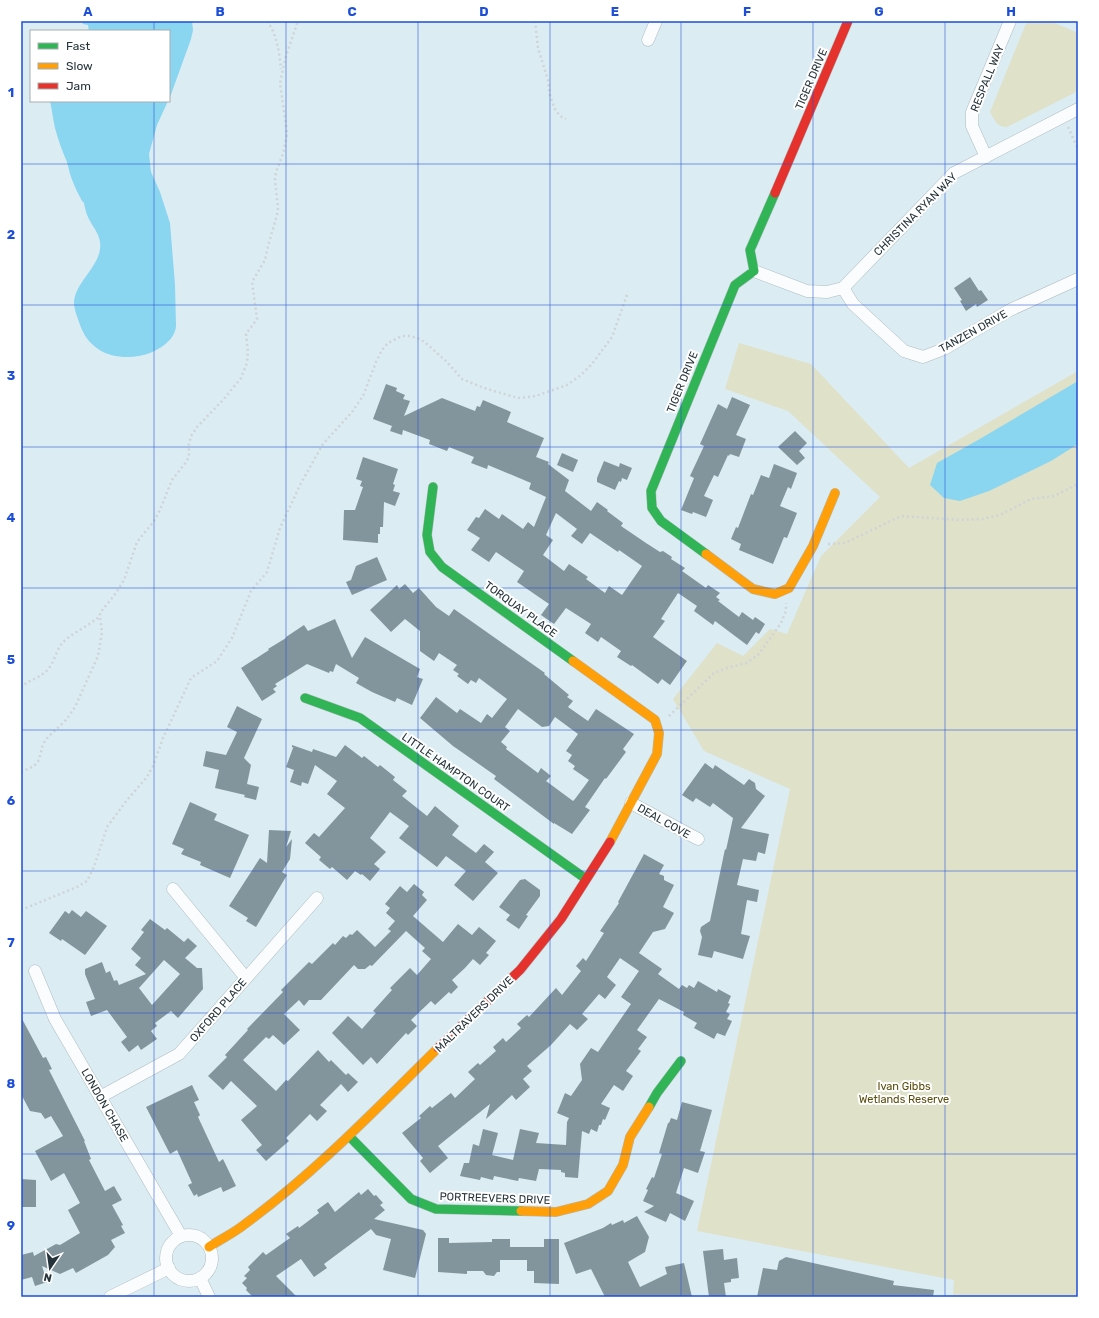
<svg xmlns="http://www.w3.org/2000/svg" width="1099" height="1318" font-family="Rubik,sans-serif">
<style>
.green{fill:#dfe1c9}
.water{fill:#8ad5f0}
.building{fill:#83959c;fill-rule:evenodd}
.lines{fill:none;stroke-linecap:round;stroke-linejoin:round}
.street-casing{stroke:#aebdc2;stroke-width:13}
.fast-casing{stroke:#aebdc2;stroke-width:10}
.slow-casing{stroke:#aebdc2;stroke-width:10}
.jam-casing{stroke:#aebdc2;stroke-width:10}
.path{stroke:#cfd4d6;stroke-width:2.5;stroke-dasharray:2 3;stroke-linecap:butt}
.street{stroke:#fafcfd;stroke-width:12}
.fast{stroke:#30b455;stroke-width:9}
.slow{stroke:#ff9f0a;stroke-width:9}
.jam{stroke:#e5322d;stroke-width:9}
.grid{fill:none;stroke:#1d4ed8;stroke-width:1;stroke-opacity:0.55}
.labels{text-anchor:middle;stroke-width:4;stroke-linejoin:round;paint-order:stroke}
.street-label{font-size:11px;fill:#243339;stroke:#fff}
.park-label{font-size:11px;fill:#5a4c0a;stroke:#fff}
.neatline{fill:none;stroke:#1d4ed8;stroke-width:1.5}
.grid-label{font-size:13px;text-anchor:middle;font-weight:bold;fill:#1d4ed8}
</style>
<rect width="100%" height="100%" fill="#dbecf2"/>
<g class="green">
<path d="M1027 21H1050L1078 33V91L1007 127C996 127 995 120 990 112Z"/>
<path d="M739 343 811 364 909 468 1078 371V1297H953L954 1280 697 1231 790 789 704 751 673 699 717 643 743 656 770 629 787 634 821 556 880 497 788 411 725 389Z"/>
</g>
<g class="water">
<path d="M82 21H192L193 30 191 39 169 100V31H89L88 25 83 24Z"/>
<path d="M50 101H168L157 125 149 154 151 172 160 192 170 223 175 285 176 326C175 339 162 348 150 353 134 359 113 359 98 349 88 342 83 334 79 322 77 316 74 309 74 302 76 280 103 265 100 242 99 233 92 226 88 217 86 213 85 208 84 203 83 202 81 200 81 199 78 193 75 188 73 182 70 176 69 169 67 162 62 151 58 139 55 128 53 119 52 110 50 101Z"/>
<path d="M1078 381V444L1051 461 989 491 960 501 944 498 930 485 937 463 978 440Z"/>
</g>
<g class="building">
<path d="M970 277 979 291 981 290 988 300 977 307 976 304 966 311 960 301 962 300 954 288Z"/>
<path d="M386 384 397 388 396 391 405 395 403 399 410 401 404 416 442 398 475 411 477 406 480 407 483 400 511 412 507 422 544 438 536 457 549 462 548 464 569 480 565 491 591 511 597 502 608 510 607 511 623 523 621 526 646 543 660 552 663 551 672 557 671 559 685 568 682 571 706 588 708 585 720 593 716 597 720 600 718 601 739 617 742 612 753 620 755 617 765 624 759 634 756 632 747 645 715 621 713 625 694 611 697 606 678 593 661 619 665 621 653 637 687 661 670 685 662 679 658 684 632 665 631 666 617 657 621 651 601 637 598 642 585 633 591 624 566 608 554 624 541 615 549 604 517 582 524 571 496 552 489 562 471 550 480 538 467 530 476 517 479 518 485 509 499 519 502 514 523 529 528 522 534 527 546 497 529 489 531 483 488 465 487 469 471 463 474 457 449 447 447 451 429 444 430 440 403 430 402 435 390 431 392 426 373 419ZM556 513 577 529 571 536 582 544 590 533 618 552 619 550 642 566 622 595 609 586 605 593 586 579 588 577 569 564 564 571 543 555 553 540 546 535Z"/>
<path d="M732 397 750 405 736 435 746 439 739 457 730 454 729 456 728 455 718 477 714 475 704 496 713 500 706 517 693 512 692 514 681 510 694 478 690 476 704 446 700 444 718 404 727 409Z"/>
<path d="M795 431 807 443 799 451 805 458 797 465 778 447Z"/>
<path d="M562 453 578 460 573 472 557 465Z"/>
<path d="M363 457 398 469 393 484 395 485 393 491 400 493 395 506 384 502 383 527H380V534H378V543L343 540 344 510H355L363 487 360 486 362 481 356 479Z"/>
<path d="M604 461 619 467 620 463 632 468 627 480 622 478 621 482 619 481 615 490 597 482V478Z"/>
<path d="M774 464 797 473 791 489 788 487 780 506 797 513 787 538 784 537 773 564 739 550 741 544 731 539 736 527 738 528 751 494 753 495 761 475 769 478Z"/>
<path d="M377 557 387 580 352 595 346 582 351 580 356 566Z"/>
<path d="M405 584 413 593 419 588 436 607 449 616 454 609 545 673 544 674 569 695 567 697 573 701 568 707 588 721 596 709 634 734 623 749 626 752 606 779 605 778 585 807 590 810 572 834 554 823V824L494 779 496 776 453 746 420 718 436 697 457 713 460 709 481 723 487 714 492 718 507 699 479 678 476 683 471 680 468 684 457 676 459 674 453 670 457 665 439 653 434 661 420 651V631L405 619 391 632 370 610 397 585 399 589ZM518 709 542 727 549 726 555 717 578 734 566 751 572 755 568 761 575 766 573 769 589 780 575 799 573 801 546 781 551 776 541 768 538 773 506 749 507 747 501 742 510 731 505 727Z"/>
<path d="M335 619 352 658 365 637 420 669 417 677 423 679 412 705 397 698 395 702 372 692 356 683 359 678 336 664 333 672 330 671 329 673 307 664 275 684 277 686 273 689 276 692 262 701 241 668 269 650 268 649 286 638V637L304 625 308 631Z"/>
<path d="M237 706 262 719 244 758 251 765 247 784 259 787 256 800 244 797 245 795 215 788 219 770 203 766 206 751 226 755 237 732 227 727Z"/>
<path d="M292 745 312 752 313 749 336 757 345 745 362 758 364 756 378 767 380 765 395 777 393 780 407 791 402 796 427 816 435 806 459 826 452 835 476 853 484 844 494 852 485 862 498 873 473 901 454 885 466 871 446 856 437 867 420 854 399 838 409 826 390 812 370 838 386 852 374 864 380 869 370 881 362 874 361 875 355 871 347 880 332 867 330 869 319 860 321 857 305 843 314 833 319 837 345 808 327 794 337 781 315 765 308 784 302 782 301 786 290 782 294 770 286 767 293 748H294L292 747Z"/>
<path d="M705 763 713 769 715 765 744 785 749 779 755 783 756 789 765 796 741 828 769 834 765 854 758 852 756 861 743 859 737 885 759 890 757 902 747 900 741 934 750 936 743 959 714 951 712 958 698 955 702 937 700 931 701 927 710 921 725 849 726 850 733 818 713 803 710 807 696 798 693 802 682 795Z"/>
<path d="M190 802 217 814 214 820 249 835 230 878 200 865 201 862 181 854 184 849 172 844Z"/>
<path d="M269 830 291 831 286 847 292 839 290 859 282 872 287 875 256 927 246 921 248 918 229 906 260 858 267 863Z"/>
<path d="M644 854 664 865 659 874 664 876V880L674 885 663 907 674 913 665 929 653 932 639 953 662 969 658 974 679 989 682 985 687 988 689 985 694 988 698 981 717 992 718 989 731 996 728 1003 730 1004 726 1012 730 1014 727 1019 732 1021 725 1036 717 1033 714 1039 694 1028 697 1023 683 1015 684 1012 659 999 637 1030 647 1037 638 1049 641 1051 626 1071 633 1076 623 1091 614 1085 601 1104 610 1108 605 1120 603 1119 601 1125H599L597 1132 591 1129 589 1134 582 1131 578 1178 565 1177V1173L561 1172V1170L539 1169 536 1181 519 1178 518 1181 494 1176 493 1180 481 1177 480 1180 460 1176 464 1163H469L473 1144 479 1146 483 1129 498 1133 492 1155 513 1160 520 1129 539 1133 536 1143 566 1145 567 1122 569 1118 557 1113 565 1093 571 1096 582 1080 580 1064 591 1048 598 1052 631 1004 621 997 639 971 620 958 607 977 616 985 605 999 599 994 582 1014 588 1019 577 1030 570 1024 551 1045 527 1066 532 1071 523 1079 530 1087 516 1100 512 1095 486 1119 490 1104 438 1146 448 1158 430 1173 420 1161 423 1158 402 1133 421 1118 419 1116 430 1106 432 1108 451 1093 455 1098 475 1079 468 1072 478 1063 480 1065 496 1051 493 1047 503 1038 506 1042 521 1028 517 1024 527 1015 529 1017 556 988 562 995 581 971 576 966 583 958 586 961 604 933 600 931 619 903 618 902Z"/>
<path d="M525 879 540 890V896L526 915 528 916 519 929 506 920 510 915 499 907 520 880Z"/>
<path d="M414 884 424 892 422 895 427 900 413 916 443 942 458 924 472 935 479 927 496 941 486 953 489 955 480 965 473 959 465 968 452 980 458 987 451 994 449 992 435 1005 431 1001 411 1020 417 1026 408 1035 406 1033 377 1064 371 1057 363 1065 332 1033 348 1016 362 1029 376 1013 373 1011 392 990 390 988 410 968 417 975 431 959 422 951 425 948 406 931 372 966 370 965 365 969H358L354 965 321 1000H309L304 1006 299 1000 284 1014 300 1030 284 1045 273 1035 269 1039 266 1037 243 1060 276 1091 286 1080 288 1081 318 1050 329 1062 331 1060 346 1075 348 1073 358 1082 348 1092 341 1084 320 1105 327 1111 317 1121 310 1114 286 1138 289 1141 266 1161 256 1150 262 1145 241 1120 257 1106 231 1081 223 1090 208 1076 227 1057 225 1055 248 1030 247 1029 283 992 281 990 309 962 312 964 333 943 335 945 343 936 346 938 350 934 352 935 357 930 375 947 391 931 388 929 395 921 386 913 390 908 385 904 400 886 407 892Z"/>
<path d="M72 910 81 917 86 911 107 926 85 955 62 939 61 941 49 933 65 911 69 914Z"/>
<path d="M150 919 165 930 167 928 184 942 188 938 197 946 185 958 197 968H202L203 989 178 1018 171 1011 155 1023 157 1026 151 1031 157 1039 141 1050 138 1045 129 1052 121 1042 127 1037 107 1010 91 1016 86 1002 95 999 85 974V969L102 962 106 973 110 971 114 981 117 980 119 985 146 974 135 965 141 958 131 949 144 932 141 930ZM164 960 180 974 152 1005 139 988Z"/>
<path d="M21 1017 43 1058 46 1057 52 1069 49 1070 85 1141H84L91 1159 89 1160 105 1191 114 1186 122 1200 112 1205 123 1225 121 1226 125 1233 111 1240 115 1247 108 1255 76 1273 73 1268 60 1274 42 1266 47 1282 35 1286 32 1277 21 1280V1255L33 1252 34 1256 56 1244 60 1245 80 1233 68 1210 80 1203 64 1173 51 1181 35 1151 63 1136 51 1116 45 1119 41 1113 30 1111 21 1094Z"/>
<path d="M192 1085 199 1100 194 1102 200 1115 198 1117 219 1162 223 1159 236 1186 223 1192 221 1187 198 1197 197 1194 194 1196 188 1185 192 1183 177 1150 170 1154 146 1107Z"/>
<path d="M682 1102 712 1110 700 1151 705 1152 698 1173 684 1168 676 1193 694 1201 685 1221 670 1213 666 1222 644 1212 654 1206 643 1201 648 1190 646 1189 652 1177 654 1178 662 1154 659 1153 668 1123H669L671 1118 677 1120Z"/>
<path d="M21 1179 36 1180V1207H21Z"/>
<path d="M368 1189 374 1196 376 1195 383 1203 380 1205 385 1210 374 1219 423 1230 426 1234 415 1278 383 1270 391 1239 376 1235 371 1229 324 1264 327 1268 314 1277 301 1259 276 1276 297 1297H253L246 1290 247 1288 242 1283 247 1278 244 1276 250 1270 248 1267 263 1252 266 1255 290 1238 286 1234 298 1226 299 1228 319 1213 317 1210 328 1202 335 1212 359 1192 361 1195Z"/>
<path d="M637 1216 649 1237 645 1252 628 1262 640 1287 667 1274 665 1267 684 1263 692 1297H605L591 1269 576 1274 564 1243 603 1228 611 1223 612 1225 623 1220 624 1223Z"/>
<path d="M438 1238H449V1243L492 1242V1239H510V1247H544V1239H559V1284L534 1283V1271H527V1260H500V1272H497L494 1276 486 1275 483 1271H467V1274L438 1272Z"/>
<path d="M723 1249 724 1260 737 1258 739 1278 731 1279V1282L724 1283 726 1297H709L703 1251Z"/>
<path d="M786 1257 894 1281 893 1285 934 1290 933 1297H757L763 1268 777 1270 779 1261Z"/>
</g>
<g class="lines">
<defs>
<g id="street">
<path d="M648 40 656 21"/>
<path d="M986 157 972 126V112L1010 21"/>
<path d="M754 271 807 291 827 292 843 288 954 173 1078 109"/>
<path d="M843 288 853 304 904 351 923 357 944 349 1010 310 1078 279"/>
<path d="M631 803 698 839"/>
<path d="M173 889 246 978"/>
<path d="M35 971 55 1019 181 1236"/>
<path d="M100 1097 179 1054 317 898"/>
<circle cx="189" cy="1258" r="23"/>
<path d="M200 1278 209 1297"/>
<path d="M110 1297 169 1268"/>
</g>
<g id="fast">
<path d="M433 487 427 535 430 552 442 567 573 661"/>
<path d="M706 554 661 521 652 508 651 491 735 285 754 271 750 250 775 193"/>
<path d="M305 698 360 718 586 879"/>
<path d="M649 1107 657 1093 681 1061"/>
<path d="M349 1136 411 1199 436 1209 521 1211"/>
</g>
<g id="slow">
<path d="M706 554 753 589 775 594 789 588 813 546 835 493"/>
<path d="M573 661 655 720 659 733 657 754 610 842"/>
<path d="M521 1211 556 1212 588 1204 608 1191 623 1165 630 1137 649 1107"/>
<path d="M209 1247C221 1239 234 1233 245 1224 315 1173 376 1109 438 1048"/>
</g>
<g id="jam">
<path d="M775 193 848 21"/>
<path d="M438 1048 520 970 561 919 610 842"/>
</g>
</defs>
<use href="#street" class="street-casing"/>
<use href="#fast" class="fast-casing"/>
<use href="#slow" class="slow-casing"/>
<use href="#jam" class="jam-casing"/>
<g class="path">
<path d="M267 21C277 34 279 52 281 69"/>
<path d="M535 21 538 48 548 80 550 96 555 109 560 116 566 119"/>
<path d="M1068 127 1078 149"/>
<path d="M828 544 845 543 901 516 959 520 982 519 1000 515 1031 499 1054 496 1078 484"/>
<path d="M21 688C28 680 37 679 44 673 54 666 55 651 63 642 74 632 88 626 99 617"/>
<path d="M669 716 714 673 727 668 747 663 759 654 781 623 786 611V603"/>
<path d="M21 772 34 766 39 760 43 744 48 737 66 720 75 707 98 656 102 632 100 617V613L116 593 124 580 137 542 154 521 160 510 172 480 187 461 189 454V444L191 436 197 427 223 400 241 378 247 363 248 352 246 334 257 319 252 282 265 260 268 246 277 215 278 208 275 180 276 172 283 154 287 135 286 125 280 83 286 56 298 21"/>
<path d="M21 910 77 887 87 881 94 867 107 827 127 800 147 777 153 766 163 738 191 678 217 661 232 638 251 591 267 572 280 528 301 483 323 444 352 412 363 396 376 362 382 350 388 343 402 336H410L420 339 427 344 447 362 462 379 484 388 518 398 536 396 567 385 581 375 592 364 612 337 628 292"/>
</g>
<use href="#street" class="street"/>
<use href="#fast" class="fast"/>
<use href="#slow" class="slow"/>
<use href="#jam" class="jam"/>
</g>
<path class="grid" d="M154 21V31M286 21V1297M418 21V1297M550 21V1297M681 21V1297M813 21V1297M945 21V1297M154 101V1297M21 164H1078M21 305H1078M21 447H1078M21 588H1078M21 730H1078M21 871H1078M21 1013H1078M21 1154H1078"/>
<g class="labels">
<g class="street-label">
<text transform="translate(987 78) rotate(-68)" y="4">RESPALL WAY</text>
<text transform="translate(811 79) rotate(-67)" y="4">TIGER DRIVE</text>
<text transform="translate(915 214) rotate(-45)" y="4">CHRISTINA RYAN WAY</text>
<text transform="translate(973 331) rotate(-29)" y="4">TANZEN DRIVE</text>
<text transform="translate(682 382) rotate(-68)" y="4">TIGER DRIVE</text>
<text transform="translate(521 609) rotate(36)" y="4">TORQUAY PLACE</text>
<text transform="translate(456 772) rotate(35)" y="4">LITTLE HAMPTON COURT</text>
<text transform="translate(664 821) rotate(29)" y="4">DEAL COVE</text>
<text transform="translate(218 1010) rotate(-49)" y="4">OXFORD PLACE</text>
<text transform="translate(474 1014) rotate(-44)" y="4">MALTRAVERS DRIVE</text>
<text transform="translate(105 1105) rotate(60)" y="4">LONDON CHASE</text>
<text transform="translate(495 1198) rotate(2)" y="4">PORTREEVERS DRIVE</text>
</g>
<g class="park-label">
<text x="904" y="1090">Ivan Gibbs<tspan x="904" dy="13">Wetlands Reserve</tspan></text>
</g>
</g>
<rect width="1099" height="1318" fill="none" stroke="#ffffff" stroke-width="44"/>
<rect x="30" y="30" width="140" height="72" fill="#ffffff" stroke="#a7adb0"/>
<rect x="38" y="43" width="20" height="6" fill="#30b455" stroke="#a7adb0"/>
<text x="66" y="50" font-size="12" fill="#243339">Fast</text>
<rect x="38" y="63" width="20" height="6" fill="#ff9f0a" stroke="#a7adb0"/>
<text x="66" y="70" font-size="12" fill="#243339">Slow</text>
<rect x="38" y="83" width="20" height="6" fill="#e5322d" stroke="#a7adb0"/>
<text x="66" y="90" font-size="12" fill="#243339">Jam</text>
<g transform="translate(50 1268) rotate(193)" stroke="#ffffff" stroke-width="3" paint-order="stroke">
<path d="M0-3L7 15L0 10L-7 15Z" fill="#243339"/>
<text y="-6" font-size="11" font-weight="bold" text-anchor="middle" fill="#243339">N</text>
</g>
<rect x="22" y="22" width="1055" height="1274" class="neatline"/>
<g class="grid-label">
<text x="88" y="16">A</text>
<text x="220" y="16">B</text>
<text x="352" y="16">C</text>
<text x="484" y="16">D</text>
<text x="615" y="16">E</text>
<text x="747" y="16">F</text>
<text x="879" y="16">G</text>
<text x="1011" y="16">H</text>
<text x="11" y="97">1</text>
<text x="11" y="239">2</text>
<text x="11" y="380">3</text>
<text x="11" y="522">4</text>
<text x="11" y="664">5</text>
<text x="11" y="805">6</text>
<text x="11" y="947">7</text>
<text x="11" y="1088">8</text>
<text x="11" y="1230">9</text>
</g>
</svg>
